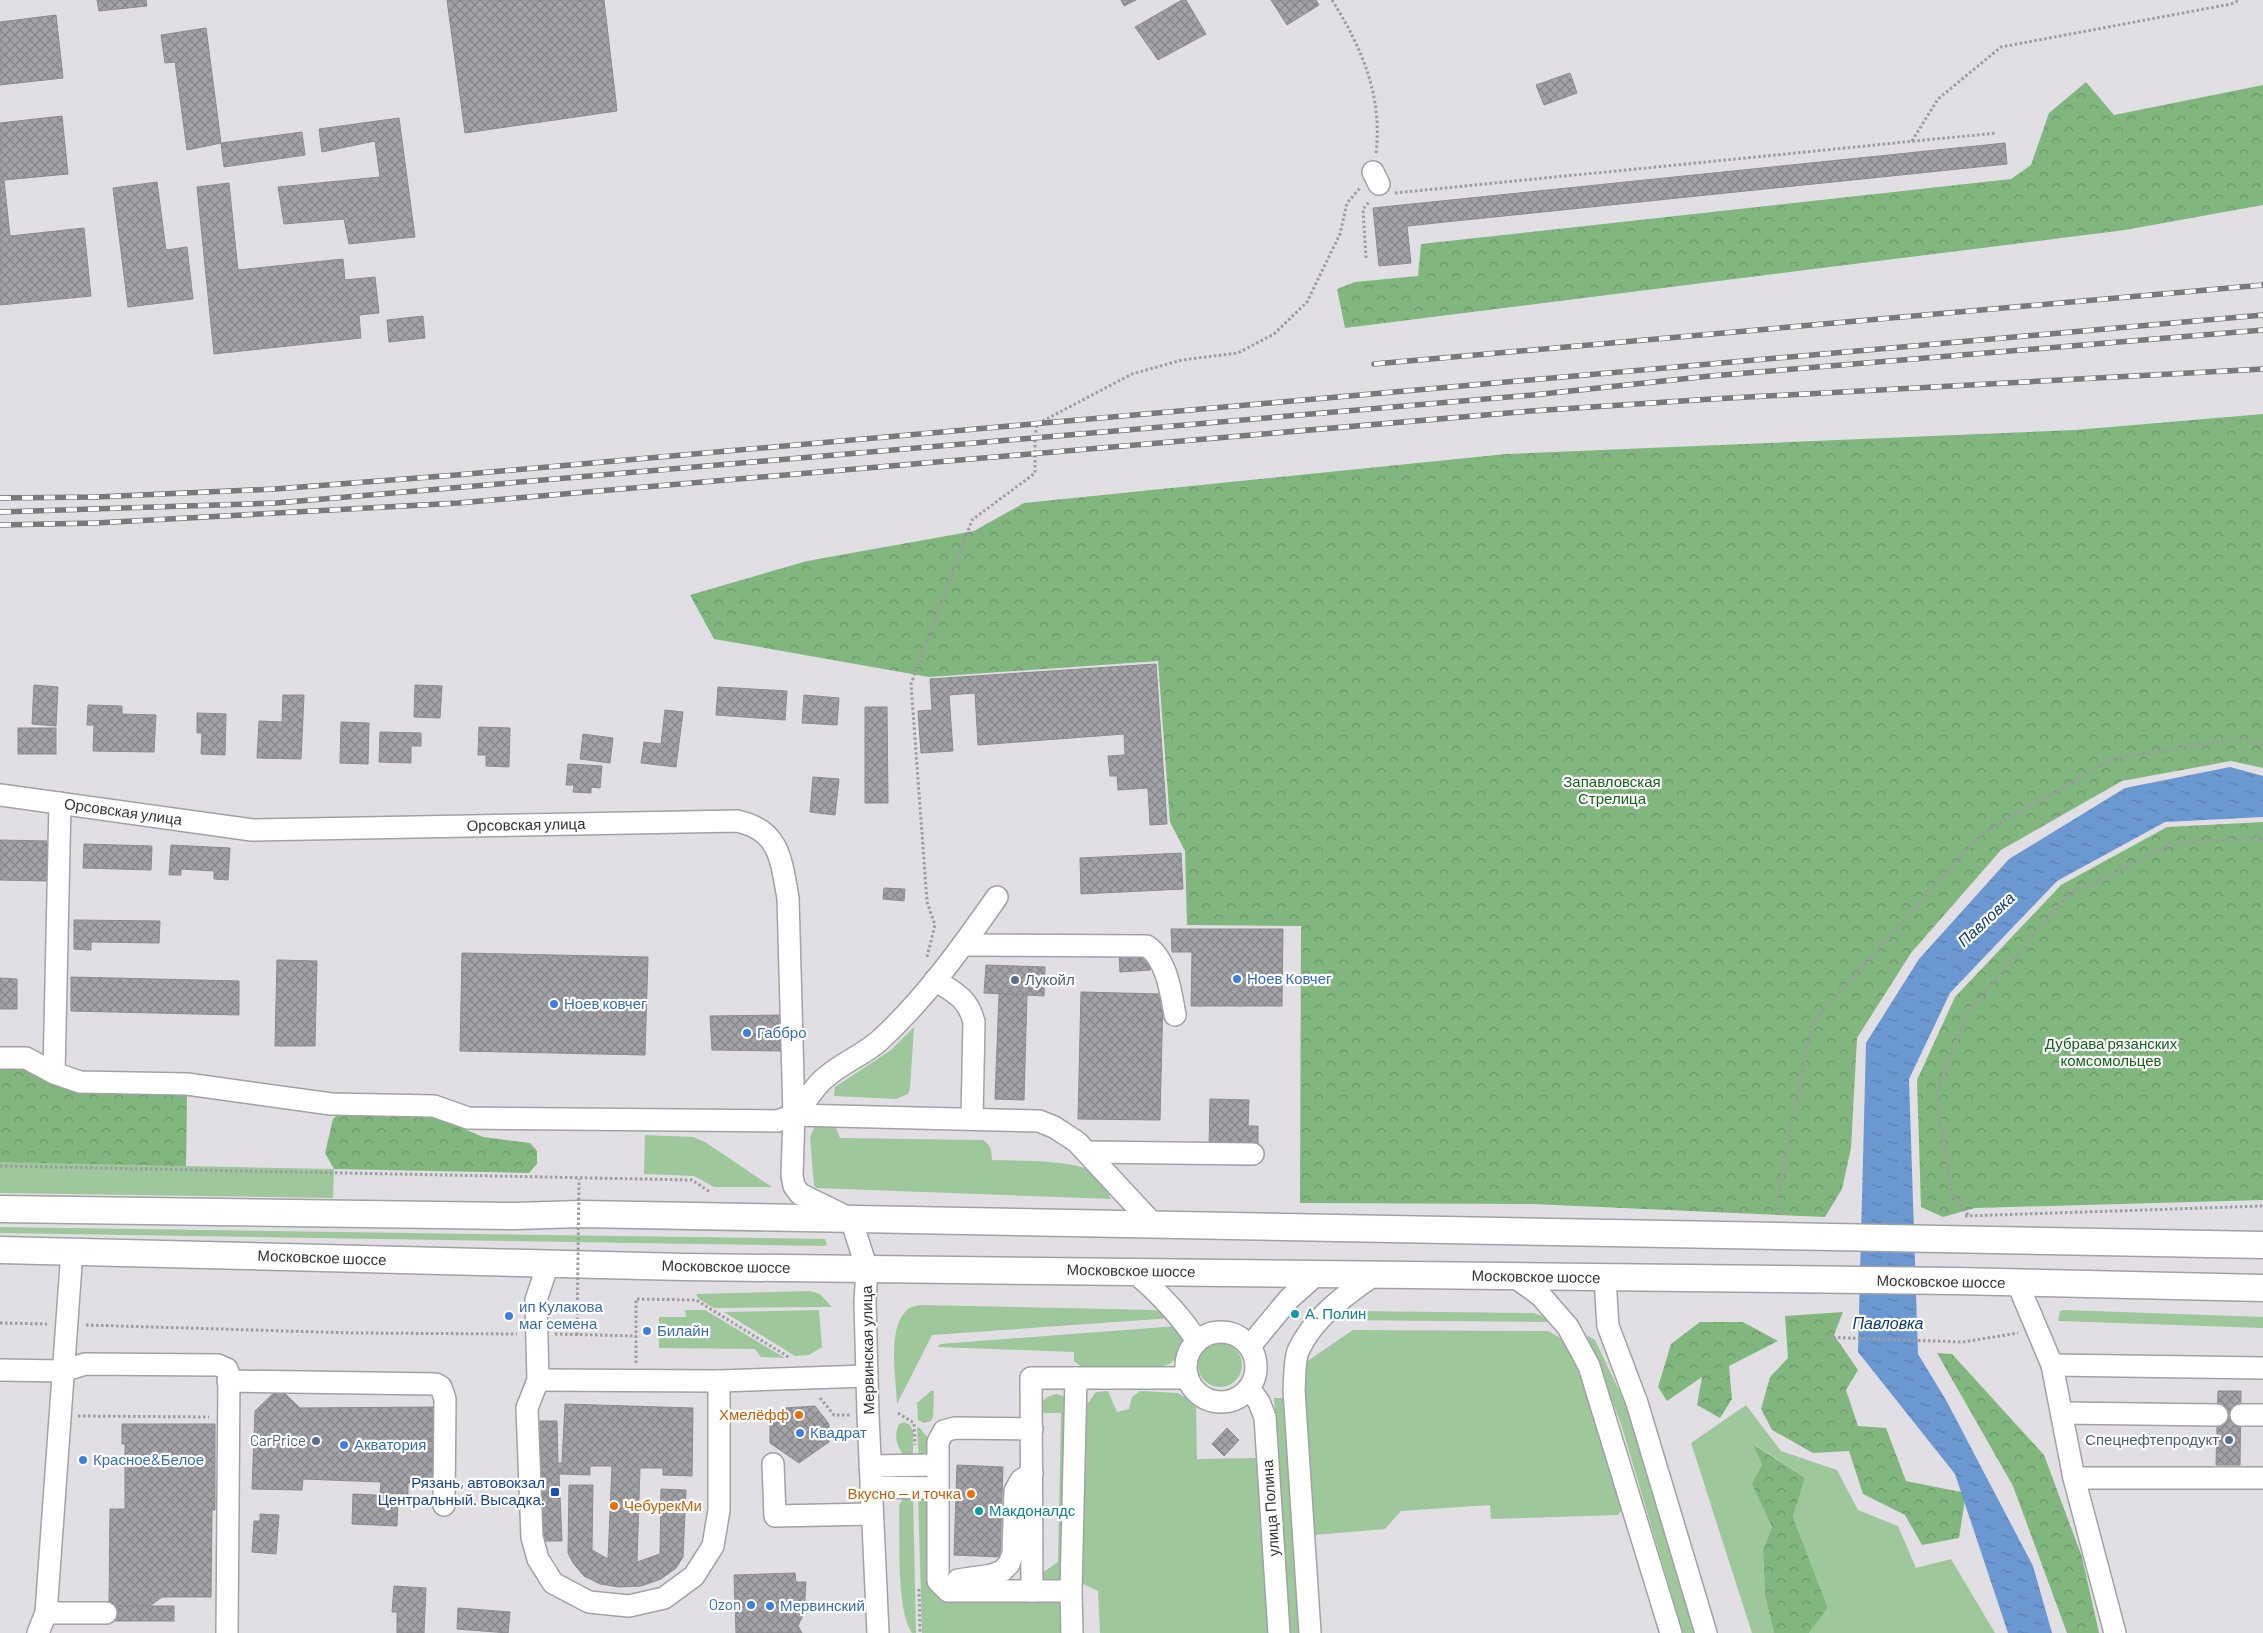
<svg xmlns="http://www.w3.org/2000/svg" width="2263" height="1633" font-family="Barlow,sans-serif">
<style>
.grass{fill:#9ec79c}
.forest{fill:url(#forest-crowns)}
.water{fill:url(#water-ripples)}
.building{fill:url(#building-cross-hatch);stroke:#8c8b90}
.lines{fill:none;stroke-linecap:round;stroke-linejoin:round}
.minor-casing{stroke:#a2a1a6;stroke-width:24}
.major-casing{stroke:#a2a1a6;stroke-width:29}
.path{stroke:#9d9ca0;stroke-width:3;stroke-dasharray:2.5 2.5;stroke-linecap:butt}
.minor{stroke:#fff;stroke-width:21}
.major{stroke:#fff;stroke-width:26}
.rail-casing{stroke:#79787b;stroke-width:5.5}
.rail{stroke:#fff;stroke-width:4;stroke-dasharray:11;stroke-linecap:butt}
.path-bridge{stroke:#9d9ca0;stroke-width:3;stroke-dasharray:2.5 2.5;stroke-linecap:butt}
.shop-dot{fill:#3f7fe0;stroke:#fff;stroke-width:2}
.service-dot{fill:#5c6f8a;stroke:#fff;stroke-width:2}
.culture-dot{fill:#0f9aa8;stroke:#fff;stroke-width:2}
.food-dot{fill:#e8710a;stroke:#fff;stroke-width:2}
.transit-dot{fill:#1a4fb4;stroke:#fff;stroke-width:2}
.labels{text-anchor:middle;stroke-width:4.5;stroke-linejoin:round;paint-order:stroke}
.park-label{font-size:15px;fill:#156219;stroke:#fff}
.street-label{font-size:15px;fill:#333335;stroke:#fff}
.shop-label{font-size:15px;fill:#366cbe;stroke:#fff;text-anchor:start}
.service-label{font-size:15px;fill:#4e5e75;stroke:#fff;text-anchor:end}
.culture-label{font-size:15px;fill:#0d838f;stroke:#fff;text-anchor:start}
.food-label{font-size:15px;fill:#c56008;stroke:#fff;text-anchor:end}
.transit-label{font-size:15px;fill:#164399;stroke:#fff;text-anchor:end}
.water-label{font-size:16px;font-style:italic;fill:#0f3c70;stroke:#fff}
</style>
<defs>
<pattern id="forest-crowns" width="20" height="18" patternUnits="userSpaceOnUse" patternTransform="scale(1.25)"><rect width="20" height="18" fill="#81b77f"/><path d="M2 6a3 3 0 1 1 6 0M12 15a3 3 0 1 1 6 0" fill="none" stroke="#6a9569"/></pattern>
<pattern id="water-ripples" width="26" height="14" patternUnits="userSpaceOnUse" patternTransform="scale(1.25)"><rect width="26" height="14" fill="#6c98d1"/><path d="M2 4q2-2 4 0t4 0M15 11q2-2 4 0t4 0" fill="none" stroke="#597daa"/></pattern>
<pattern id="building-cross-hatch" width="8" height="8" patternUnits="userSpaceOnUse" patternTransform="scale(1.25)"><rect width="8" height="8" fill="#a3a2a7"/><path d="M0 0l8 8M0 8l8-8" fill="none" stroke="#858589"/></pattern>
</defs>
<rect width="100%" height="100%" fill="#e1dfe4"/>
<g class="grass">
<path d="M914 1027 910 1088 908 1094 896 1099 834 1096 835 1087 891 1050Z"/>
<path d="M0 1058 54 1073 187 1084 186 1166 334 1169 333 1198 0 1193Z"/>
<path d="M823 1123H831L836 1128 840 1138 983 1140C992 1146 991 1151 992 1160 1016 1161 1081 1159 1098 1175 1103 1181 1107 1192 1111 1199L817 1188 814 1186 810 1137 815 1126Z"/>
<path d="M645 1135 693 1137 705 1142 772 1187H714L694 1176 644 1174Z"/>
<path d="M0 1227 825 1239 827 1244 825 1246 0 1233Z"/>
<path d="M810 1291 820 1294 832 1307 714 1308 699 1299 696 1294Z"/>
<path d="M920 1305 1154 1310 1167 1313 1172 1318 932 1335 897 1404C896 1378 887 1330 906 1311 909 1307 916 1306 920 1305Z"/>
<path d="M685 1310H705L785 1358 761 1357 755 1349 659 1348V1317H686Z"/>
<path d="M819 1310 822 1347 809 1355 795 1356 724 1312Z"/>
<path d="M2064 1310 2263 1317V1328L2058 1321 2060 1311Z"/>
<path d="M1352 1311 1534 1313 1542 1316 1549 1322 1334 1320Z"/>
<path d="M1178 1326 1183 1333C1182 1343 1180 1355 1172 1362 1156 1374 1103 1367 1082 1367L1074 1361V1352L938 1347 940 1344Z"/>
<path d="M1353 1330 1548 1331 1566 1341 1584 1379 1624 1508 1618 1515 1491 1519 1490 1505 1401 1511 1385 1529 1314 1535 1304 1379 1306 1362Z"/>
<path d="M1587 1335 1595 1340 1629 1411 1695 1633H1683L1621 1424Z"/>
<circle cx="1220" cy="1365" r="22"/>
<path d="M931 1391H934L933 1417 931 1421 924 1423 918 1420 917 1403Z"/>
<path d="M1108 1391 1117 1412 1129 1409 1132 1397 1140 1391 1178 1393 1196 1404 1197 1459 1258 1458 1271 1633H1100L1098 1591 1079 1582 1083 1410 1096 1392Z"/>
<path d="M1056 1394 1063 1396 1068 1407 1062 1583 1053 1588 1036 1577 1058 1562 1061 1413H1042V1402L1047 1397Z"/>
<path d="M1274 1398H1284L1300 1633H1290Z"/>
<path d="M1746 1405 1781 1451 1837 1470 1858 1510 1898 1526 1916 1568 1951 1559 1995 1633H1809L1828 1608 1793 1517 1805 1478 1754 1444 1762 1465 1753 1484 1772 1527 1763 1550 1765 1596 1774 1633H1752L1691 1443Z"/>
<path d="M904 1422 910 1425 913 1431V1459L905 1458C897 1446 893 1437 899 1424Z"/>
<path d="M919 1427 932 1443 930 1456 919 1460 917 1428Z"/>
<path d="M913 1494 916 1633H912C896 1611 900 1535 899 1505L905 1496Z"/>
<path d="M918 1495 933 1500V1587L1060 1601 1064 1609V1633H922Z"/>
</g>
<g class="forest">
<path d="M2086 82 2114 115 2263 85V205L2125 230 1345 328 1337 289 1355 282 1418 276 1421 244 2011 179 2031 165 2049 113Z"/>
<path d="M2263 414V768L2231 761 2122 781 2001 850 1911 953 1857 1038 1851 1148 1842 1189 1825 1217 1532 1204 1300 1203 1301 926 1187 925 1185 851 1170 822 1158 661 929 677 714 639 690 595 807 561 974 531 1024 503 1506 454 2075 430Z"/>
<path d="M2263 822V1200L1975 1208 1943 1217 1921 1207 1917 1080 1955 997 2061 885 2167 827Z"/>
<path d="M0 1058 54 1073 187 1084 186 1166 0 1162Z"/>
<path d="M344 1109 425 1112 483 1137 530 1143 537 1151V1164L529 1173 334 1169 325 1153 333 1119Z"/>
<path d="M1843 1312 1834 1335 1858 1370 1846 1390 1858 1426 1886 1428 1906 1481 1966 1493 1959 1538 1922 1545 1905 1515 1863 1494 1849 1451 1813 1453 1772 1430 1761 1409 1770 1377 1788 1358 1785 1316Z"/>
<path d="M1700 1322H1743L1778 1341 1729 1366 1732 1399 1720 1418 1697 1405 1702 1377 1667 1401 1658 1387 1671 1344Z"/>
<path d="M1937 1353 1952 1354 2044 1455 2082 1557 2099 1633H2067L2013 1486Z"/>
<path d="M1753 1444 1805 1478 1793 1517 1828 1608 1809 1633H1774L1765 1596 1763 1550 1772 1527 1752 1484 1762 1465Z"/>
</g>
<path class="water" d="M2230 767 2263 776V817L2165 822 2057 881 1950 993 1909 1079 1918 1354 1946 1400 2033 1566 2052 1633H2008L1955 1474 1858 1352 1866 1043 1919 959 2009 859 2125 788Z"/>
<g class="building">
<path d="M97 0H146L147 6 99 11Z"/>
<path d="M447 0H604L617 111 465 133Z"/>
<path d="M1121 0H1136L1124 6Z"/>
<path d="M1182 0H1186L1206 34 1158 60 1135 27Z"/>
<path d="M1271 0H1316L1319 5 1287 25Z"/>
<path d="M56 15 63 78 0 85V22Z"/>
<path d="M206 28 221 143 187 150 175 62 165 63 161 35Z"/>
<path d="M1570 73 1577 93 1544 105 1536 85Z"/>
<path d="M62 116 68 174 4 180 10 236 84 228 91 296 0 305V123Z"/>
<path d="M399 118 415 237 349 244 344 219 284 224 278 187 380 177 375 141 322 152 319 129Z"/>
<path d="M302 132 305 155 224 167 221 143Z"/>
<path d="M2005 143 2007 164 1407 226 1411 263 1379 266 1373 208Z"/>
<path d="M157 182 166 250 187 247 193 299 128 307 113 188Z"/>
<path d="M229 183 238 270 343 259 345 280 375 277 379 313 359 315 361 338 214 354 197 187Z"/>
<path d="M423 316 425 338 389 342 387 320Z"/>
<path d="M1156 664 1167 824 1150 825 1148 788 1118 790 1117 776H1110L1108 756 1125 755 1124 734 978 745 975 693 949 695 953 751 921 753 918 711 932 710 930 679Z"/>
<path d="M34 685 58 687 56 726 32 724Z"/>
<path d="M415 685 442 686 440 718 414 717Z"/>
<path d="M718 687 787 691 785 720 716 715Z"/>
<path d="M283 695H304L301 759 257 758 259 721 282 722Z"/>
<path d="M804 695 839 698 837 725 802 723Z"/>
<path d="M88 705 122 706V714L156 715 154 752 93 751 94 725H87Z"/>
<path d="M865 707H887L888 803H865Z"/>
<path d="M665 710 683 712 676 767 641 763 644 742 661 744Z"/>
<path d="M197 713 226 714 225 755 201 754 202 733H197Z"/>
<path d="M341 722 369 723 368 764 340 763Z"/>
<path d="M479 727 510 728 509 767 486 766V755H478Z"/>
<rect x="18" y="728" width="38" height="26"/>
<path d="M380 732 421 733V746H411V763L379 762Z"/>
<path d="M583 734 613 738 610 763 580 759Z"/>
<path d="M568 764 602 766 600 788 591 787V793L573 792 574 785H566Z"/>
<path d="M813 777 839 779 835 815 810 812Z"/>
<path d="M0 840 47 841 46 881 0 880Z"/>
<path d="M84 844 152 846 151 870 83 868Z"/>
<path d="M171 845 230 848 228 880 214 879V871L181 869V875H169Z"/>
<path d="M1181 853 1183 889 1081 894 1080 858Z"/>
<path d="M884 888 905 889 904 901 883 899Z"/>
<path d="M74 920 160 921 159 943 91 942V950L74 949Z"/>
<path d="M1171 929H1283L1282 1006H1191L1192 952H1172Z"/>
<path d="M1149 952 1150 970 1120 972 1119 954Z"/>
<path d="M462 953 648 957 645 1055 460 1051Z"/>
<path d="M277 960 317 961 315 1046H275Z"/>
<path d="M986 965 1045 967 1044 996 984 993Z"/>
<path d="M71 977 239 981V1015L71 1011Z"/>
<path d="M0 978 17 979V1009H0Z"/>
<path d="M1081 992 1163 994 1160 1120 1078 1119Z"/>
<path d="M999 994 1027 995 1024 1100 995 1099Z"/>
<path d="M781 1015 783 1051 712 1050 710 1016Z"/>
<path d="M1210 1099 1249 1100 1248 1126H1258V1148H1209Z"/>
<path d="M279 1388 300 1408 435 1407 434 1484 408 1483V1494L380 1493 381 1482 303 1479 302 1490 252 1489 255 1411Z"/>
<path d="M2218 1391H2241L2240 1465H2216Z"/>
<path d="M565 1404 693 1408 692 1476 663 1475V1468H640L637 1562 660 1554 661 1489 686 1490 683 1557 676 1568 661 1579 641 1586 619 1587 600 1584 584 1576 573 1563 568 1553 569 1485H593L592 1550 608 1559 612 1466H590V1475L559 1474 562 1541H543L540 1421H557L558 1463H562Z"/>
<path d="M815 1406 829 1424V1442L799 1463 770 1443V1425L785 1408Z"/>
<path d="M122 1424H215V1510H212L211 1597H162L150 1606H109L110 1509H125V1444H122Z"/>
<path d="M1227 1428 1239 1440 1224 1456 1212 1444Z"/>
<path d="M957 1465 1003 1467 1000 1557 954 1555Z"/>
<path d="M353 1494 398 1496 397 1526 352 1524Z"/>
<path d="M260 1514 279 1515 276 1554 252 1552 254 1521H260Z"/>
<path d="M795 1573 796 1582H806L804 1613 798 1626 802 1633H736L734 1575Z"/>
<path d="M394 1586 426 1588 424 1633H397V1612H392Z"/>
<rect x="106" y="1606" width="68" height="15"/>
<path d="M458 1608 510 1612 508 1633 457 1629Z"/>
</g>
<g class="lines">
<defs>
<g id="minor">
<path d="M1373 172 1379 184"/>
<path d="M0 795 252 830 737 821C780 830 781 860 788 898L794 1115 792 1176 794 1186 800 1194 851 1219 867 1269 865 1302 868 1415 878 1633"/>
<path d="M964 945 1147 946C1167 960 1171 993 1175 1015"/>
<path d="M935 980C955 993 968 998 974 1022L972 1118"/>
<path d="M0 1058H26L54 1073 80 1082 187 1084 331 1104 434 1106 468 1118 777 1121C805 1114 806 1093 826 1077 842 1063 863 1055 879 1041 925 999 962 947 997 897"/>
<path d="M54 1073 60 803"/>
<path d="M794 1115 1039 1121 1054 1127 1077 1142 1154 1225"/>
<path d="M1087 1152 1253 1154"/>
<path d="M548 1264 536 1300 538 1380 527 1408 532 1537 538 1559 553 1583 589 1602 629 1606 664 1598 694 1576 713 1546 719 1510V1381"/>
<path d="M1133 1271C1158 1292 1179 1313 1197 1341"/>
<path d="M1515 1277 1541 1296 1568 1327 1589 1366 1671 1633"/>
<path d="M1605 1279 1608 1326 1637 1403 1706 1633"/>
<path d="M2017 1282 2052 1365 2074 1478 2115 1633"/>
<circle cx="1221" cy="1367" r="35"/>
<path d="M1250 1346 1289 1299 1317 1274"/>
<path d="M2052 1365 2263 1368"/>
<path d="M0 1370 63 1371 85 1364 218 1365 227 1369 229 1375 227 1633"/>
<path d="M538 1380 719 1381 867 1376"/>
<path d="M228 1381 436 1384 441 1387 445 1399 444 1505"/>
<path d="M1249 1388 1259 1402 1265 1417 1279 1633"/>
<path d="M2062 1413 2217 1415"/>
<path d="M2241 1415H2263"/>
<path d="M1032 1429 955 1428 944 1431 938 1442V1581L948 1591H1071"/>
<path d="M773 1464 775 1516 872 1514"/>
<path d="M870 1466 937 1465"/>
<path d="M2074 1478H2263"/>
<path d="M871 1487 938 1488"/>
<path d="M958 1580 992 1575 1002 1571 1009 1564 1013 1553 1015 1491 1021 1480 1032 1473"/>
<path d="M1032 1591 1031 1378H1076"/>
<path d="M46 1613H106"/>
<path d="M38 1633 46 1613 72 1251"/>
<path d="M1072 1633 1071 1591 1076 1378H1188"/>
<path d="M1310 1633 1294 1390C1295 1379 1294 1362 1298 1351 1313 1318 1345 1295 1374 1275"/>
</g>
<g id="major">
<path d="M0 1209 515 1216 581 1214 2263 1245"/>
<path d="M0 1250 684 1267 1955 1281 2263 1288"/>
</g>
</defs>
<use href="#minor" class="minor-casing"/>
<use href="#major" class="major-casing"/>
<g class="path">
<path d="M1332 0C1362 48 1383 97 1376 154"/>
<path d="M1912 141 1938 99 2001 47 2231 4 2240 0"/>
<path d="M1395 193 1996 133"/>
<path d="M1366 258 1363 209 1370 201"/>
<path d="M927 957 935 925 927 902 911 684 972 520 1035 473V438L1037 424 1132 374 1182 360 1238 353 1274 334 1307 302 1340 234 1347 203 1360 188"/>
<path d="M0 1166 692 1180 710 1192"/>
<path d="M1777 1215 1780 1186 1792 1120 1813 1022 1980 835 2112 759 2242 738 2263 745"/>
<path d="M1968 1215 1952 1195 1936 1092 1969 1011 2067 896 2172 844 2258 837 2263 840"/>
<path d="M1965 1216 2263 1206"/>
<path d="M0 1323 47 1324"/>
<path d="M86 1325 353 1333 517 1334"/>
<path d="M555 1334 636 1336"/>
<path d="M1823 1337 1963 1342 2018 1333"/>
<path d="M636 1363V1299L696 1300 790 1358"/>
<path d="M820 1398 834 1415H850"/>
<path d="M898 1413 914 1423 915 1445"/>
<path d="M78 1416 209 1417"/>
<path d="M919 1589 920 1633"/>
</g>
<use href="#minor" class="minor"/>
<use href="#major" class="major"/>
<defs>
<g id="rail">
<path d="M1374 364 2263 285"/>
<path d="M0 498 96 497 275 489 456 475 2263 315"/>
<path d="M0 512 276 503 1533 395 1710 376 2263 330"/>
<path d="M0 525 96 523 458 503 1531 411 1712 399 2263 369"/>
</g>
</defs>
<use href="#rail" class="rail-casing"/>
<use href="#rail" class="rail"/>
<path class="path-bridge" d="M577 1335 579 1179"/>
</g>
<g class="shop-dot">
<circle cx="1237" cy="979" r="5"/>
<circle cx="554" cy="1004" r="5"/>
<circle cx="747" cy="1033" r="5"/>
<circle cx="509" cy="1316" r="5"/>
<circle cx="647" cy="1331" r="5"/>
<circle cx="800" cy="1433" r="5"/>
<circle cx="344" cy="1445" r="5"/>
<circle cx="83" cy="1460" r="5"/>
<circle cx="751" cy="1605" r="5"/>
<circle cx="770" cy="1606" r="5"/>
</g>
<g class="service-dot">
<circle cx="1015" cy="980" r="5"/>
<circle cx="2229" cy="1440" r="5"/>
<circle cx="316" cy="1441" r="5"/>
</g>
<g class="culture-dot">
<circle cx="1295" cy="1314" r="5"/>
<circle cx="979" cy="1511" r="5"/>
</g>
<g class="food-dot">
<circle cx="799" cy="1415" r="5"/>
<circle cx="971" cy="1494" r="5"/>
<circle cx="614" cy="1506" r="5"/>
</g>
<rect class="transit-dot" x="550" y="1487" width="10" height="10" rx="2.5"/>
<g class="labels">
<g class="park-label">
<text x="1612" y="787">Запавловская<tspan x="1612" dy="17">Стрелица</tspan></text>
<text x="2111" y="1049">Дубрава рязанских<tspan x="2111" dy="17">комсомольцев</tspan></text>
</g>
<g class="street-label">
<text transform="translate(123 812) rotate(8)" y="5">Орсовская улица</text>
<text transform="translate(526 825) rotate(-1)" y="5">Орсовская улица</text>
<text transform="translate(322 1258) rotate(2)" y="5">Московское шоссе</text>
<text transform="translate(726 1267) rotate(1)" y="5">Московское шоссе</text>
<text transform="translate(1131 1271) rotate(1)" y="5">Московское шоссе</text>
<text transform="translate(1536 1277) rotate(1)" y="5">Московское шоссе</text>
<text transform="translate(1941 1282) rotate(1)" y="5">Московское шоссе</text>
<text transform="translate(868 1350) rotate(-91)" y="5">Мервинская улица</text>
<text transform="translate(1271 1508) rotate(-94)" y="5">улица Полина</text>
</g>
<g class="shop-label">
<text x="1247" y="984">Ноев Ковчег</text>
<text x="564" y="1009">Ноев ковчег</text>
<text x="757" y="1038">Габбро</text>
<text x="519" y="1312">ип Кулакова<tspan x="519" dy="17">маг семена</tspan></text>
<text x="657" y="1336">Билайн</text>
<text x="810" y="1438">Квадрат</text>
<text x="354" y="1450">Акватория</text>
<text x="93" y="1465">Красное&amp;Белое</text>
<text x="741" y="1610" text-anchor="end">Ozon</text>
<text x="780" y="1611">Мервинский</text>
</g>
<g class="service-label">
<text x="1025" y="985" text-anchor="start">Лукойл</text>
<text x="2219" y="1445">Спецнефтепродукт</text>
<text x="306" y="1446">CarPrice</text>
</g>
<g class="culture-label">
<text x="1305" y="1319">А. Полин</text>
<text x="989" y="1516">Макдоналдс</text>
</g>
<g class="food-label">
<text x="789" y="1420">Хмелёфф</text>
<text x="961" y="1499">Вкусно — и точка</text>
<text x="624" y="1511" text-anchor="start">ЧебурекМи</text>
</g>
<g class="transit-label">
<text x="545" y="1488">Рязань, автовокзал<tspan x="545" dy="17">Центральный. Высадка.</tspan></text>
</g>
<g class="water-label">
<text transform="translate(1986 919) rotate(-43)" y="6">Павловка</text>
<text x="1888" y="1329">Павловка</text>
</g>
</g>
</svg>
